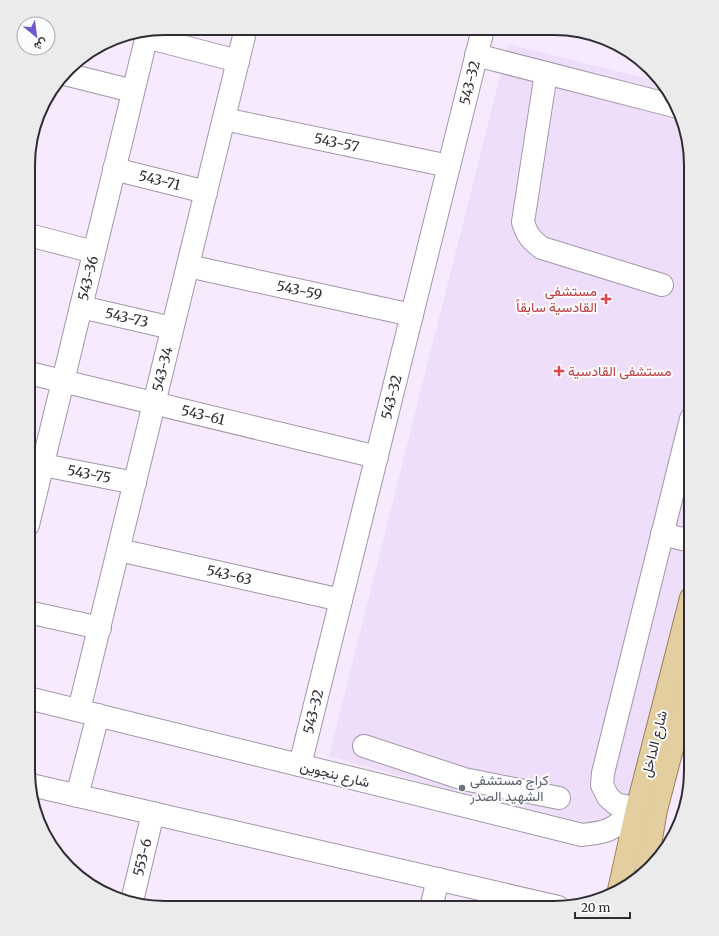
<svg xmlns="http://www.w3.org/2000/svg" width="719" height="936" font-family="Merriweather,Vazirmatn,serif">
<style>
.built{fill:#efdef9}
.lines{fill:none;stroke-linecap:round;stroke-linejoin:round}
.minor-casing{stroke:#a296aa;stroke-width:24}
.major-casing{stroke:#988051;stroke-width:24}
.minor{stroke:#fff;stroke-width:22}
.major{stroke:#e3cea0;stroke-width:22}
.health-dot{fill:#e0444e;stroke:#fcfcfc;stroke-width:1.5}
.worship-dot{fill:#6b7280;stroke:#fcfcfc;stroke-width:1.5}
.labels{text-anchor:middle;stroke-width:4;stroke-linejoin:round;paint-order:stroke}
.street-label{font-size:14px;fill:#312c34;stroke:#fcfcfc}
.health-label{font-size:14px;fill:#be3a42;stroke:#fcfcfc;text-anchor:end}
.worship-label{font-size:14px;fill:#5b616d;stroke:#fcfcfc;text-anchor:start}
.rim{fill:none;stroke:#312c34;stroke-width:2}
</style>
<rect width="100%" height="100%" fill="#f7eafe"/>
<path class="built" d="M508 44 657 81 677 104 691 165V577L628 841 329 756Z"/>
<g class="lines">
<defs>
<g id="minor">
<path d="M146 37 238 61"/>
<path d="M476 55 678 107"/>
<path d="M546 73 523 222C527 235 531 240 542 248L662 285"/>
<path d="M65 74 133 91"/>
<path id="s1" d="M224 119 449 166"/>
<path id="s2" d="M114 169 206 192"/>
<path d="M29 235 94 252"/>
<path id="s3" d="M188 266 412 315"/>
<path id="s4" d="M81 307 172 328"/>
<path id="s5" d="M29 373 377 457"/>
<path id="s6" d="M43 465 135 483"/>
<path id="s7" d="M28 525 148 31"/>
<path d="M662 534 691 541"/>
<path id="s8" d="M119 550 341 600"/>
<path d="M28 612 100 628"/>
<path d="M28 698 582 835C590 834 600 833 608 830 619 825 628 817 637 809"/>
<path id="s9" d="M79 710 246 28"/>
<path d="M364 746 464 779 559 798"/>
<path id="s10" d="M300 765 483 29"/>
<path d="M31 785 558 907"/>
<path d="M77 796 98 715"/>
<path d="M637 809 616 804 608 797 602 785 603 773 691 419"/>
<path id="s11" d="M132 901 153 813"/>
<path d="M431 908 438 879"/>
</g>
<g id="major">
<path d="M646 867 656 810 674 741 691 681"/>
<path d="M619 890 637 809 691 598"/>
</g>
</defs>
<use href="#minor" class="minor-casing"/>
<use href="#major" class="major-casing"/>
<use href="#minor" class="minor"/>
<use href="#major" class="major"/>
</g>
<g class="health-dot">
<path d="M604 293h4v4h4v4h-4v4h-4v-4h-4v-4h4z"/>
<path d="M557 365h4v4h4v4h-4v4h-4v-4h-4v-4h4z"/>
</g>
<circle class="worship-dot" cx="462" cy="788" r="4"/>
<g class="labels">
<g class="street-label">
<text dy="5" stroke="none"><textPath href="#s10" startOffset="703">543-32</textPath></text>
<text dy="5" stroke="none"><textPath href="#s1" startOffset="115">543-57</textPath></text>
<text dy="5" stroke="none"><textPath href="#s2" startOffset="47">543-71</textPath></text>
<text dy="5" stroke="none"><textPath href="#s7" startOffset="254">543-36</textPath></text>
<text dy="5" stroke="none"><textPath href="#s3" startOffset="114">543-59</textPath></text>
<text dy="5" stroke="none"><textPath href="#s4" startOffset="47">543-73</textPath></text>
<text dy="5" stroke="none"><textPath href="#s9" startOffset="351">543-34</textPath></text>
<text dy="5" stroke="none"><textPath href="#s10" startOffset="379">543-32</textPath></text>
<text dy="5" stroke="none"><textPath href="#s5" startOffset="179">543-61</textPath></text>
<text dy="5" stroke="none"><textPath href="#s6" startOffset="47">543-75</textPath></text>
<text dy="5" stroke="none"><textPath href="#s8" startOffset="113">543-63</textPath></text>
<text dy="5" stroke="none"><textPath href="#s10" startOffset="55">543-32</textPath></text>
<text transform="translate(654 744) rotate(-76)" y="5">شارع الداخل</text>
<text transform="translate(335 774) rotate(14)" y="5">شارع بنجوين</text>
<text dy="5" stroke="none"><textPath href="#s11" startOffset="45">553-6</textPath></text>
</g>
<g class="health-label">
<text x="597" y="296">مستشفى<tspan x="597" dy="16">القادسية سابقاً</tspan></text>
<text x="568" y="376" text-anchor="start">مستشفى القادسية</text>
</g>
<g class="worship-label">
<text x="470" y="785">كراج مستشفى<tspan x="470" dy="16">الشهيد الصدر</tspan></text>
</g>
</g>
<path d="M0 0H719V936H0ZM165 35H554A130 130 0 0 1 684 165V771A130 130 0 0 1 554 901H165A130 130 0 0 1 35 771V165A130 130 0 0 1 165 35Z" fill="#ecebec" fill-rule="evenodd"/>
<path class="rim" d="M165 35H554A130 130 0 0 1 684 165V771A130 130 0 0 1 554 901H165A130 130 0 0 1 35 771V165A130 130 0 0 1 165 35Z"/>
<g transform="translate(36 36) rotate(151)"><circle r="19" fill="#fcfcfc" stroke="#aba9ac"/>
<path d="M0-3L7 15L0 10L-7 15Z" fill="#7256d0"/>
<text y="-6" font-size="11" font-weight="bold" text-anchor="middle" fill="#312c34">ش</text>
</g>
<path d="M575 912v6h55v-6" fill="none" stroke="#312c34" stroke-width="2"/>
<text x="581" y="912" font-size="12" fill="#312c34" stroke="#fcfcfc" stroke-width="3" paint-order="stroke">20 m</text>
</svg>
